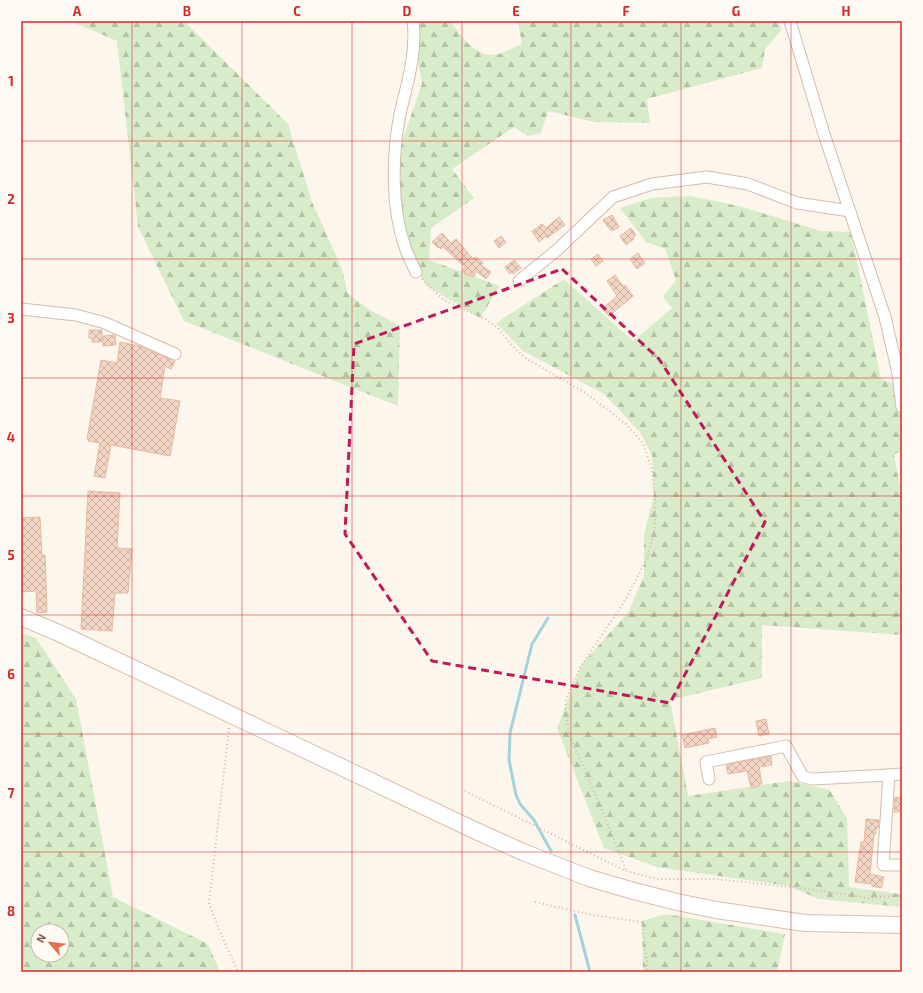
<svg xmlns="http://www.w3.org/2000/svg" width="923" height="993" font-family="'Exo 2',sans-serif">
<style>
.forest{fill:url(#forest-firs);fill-rule:evenodd}
.lines{fill:none;stroke-linecap:round;stroke-linejoin:round}
.stream{stroke:#a5d3da;stroke-width:3}
.building{fill:url(#building-cross-hatch);stroke:#e6bba3}
.street-casing{stroke:#d1beb0;stroke-width:13}
.secondary-casing{stroke:#d6c0b0;stroke-width:18}
.path{stroke:#d9b8a5;stroke-width:2;stroke-dasharray:1 3;stroke-linecap:butt}
.street{stroke:#fff;stroke-width:11}
.secondary{stroke:#fff;stroke-width:16}
.marked{fill:none;stroke:#c2185b;stroke-width:3;stroke-dasharray:8 5;stroke-linejoin:round}
.grid{fill:none;stroke:#d62828;stroke-width:1;stroke-opacity:0.55}
.neatline{fill:none;stroke:#d62828;stroke-width:1.5}
.grid-label{font-size:13px;text-anchor:middle;font-weight:bold;fill:#d62828}
</style>
<defs>
<pattern id="forest-firs" width="22" height="20" patternUnits="userSpaceOnUse"><rect width="22" height="20" fill="#d8ecc9"/><path d="M5 1l3.5 6h-7zM16 11l3.5 6h-7z" fill="#b4c2a5"/></pattern>
<pattern id="building-cross-hatch" width="8" height="8" patternUnits="userSpaceOnUse"><rect width="8" height="8" fill="#f3d5c3"/><path d="M0 0l8 8M0 8l8-8" fill="none" stroke="#cab0a1"/></pattern>
</defs>
<rect width="100%" height="100%" fill="#fdf6ec"/>
<g class="forest">
<path d="M70 21H184L288 124 312 202 342 269 348 294 370 310 400 326 398 406 184 321 138 227 117 41Z"/>
<path d="M411 21H450C461 36 477 60 499 54 506 52 514 47 522 44L518 21H779L781 31 765 49 762 68 647 99 650 123 594 122 548 111 541 133 528 136 514 127 452 169 474 198 431 228 429 260 500 286 480 318 427 286 413 265 390 176 422 84Z"/>
<path d="M690 196 739 206 821 231 851 232 881 379 902 387V452L894 454 902 498V635L762 625V678L670 700 688 796 790 781 830 790 847 819 849 887 900 894 902 877V907L818 899 789 886 657 867 604 848 557 728 582 664 629 611 644 575V535L654 495 652 456 640 432 604 394 523 351 496 323 564 279 633 341 672 308 663 297 676 280 665 249 646 242 620 208 651 198Z"/>
<path d="M21 633 36 638 76 699 113 897 208 944 220 972H21ZM38 931H62V955H38Z"/>
<path d="M666 914 785 934 777 972H643L642 921Z"/>
</g>
<g class="lines">
<g class="stream">
<path d="M548 618 532 644 510 733 509 760 516 795 520 804 534 820 551 851"/>
<path d="M575 915 590 972"/>
</g>
</g>
<g class="building">
<path d="M612 215 619 227 612 231 611 229 610 230 603 220Z"/>
<path d="M559 217 565 225 547 238 546 236 539 242 532 231 542 224 546 228Z"/>
<path d="M631 228 636 235 633 238 634 239 626 245 620 236Z"/>
<path d="M442 233 451 243 456 239 473 259 476 257 483 263 481 265 491 272 486 279 476 271 474 277 465 274 462 270 465 267 443 247 441 249 439 247 438 248 432 242Z"/>
<path d="M501 236 506 242 499 248 494 241Z"/>
<path d="M638 253 645 263 637 269 630 259Z"/>
<path d="M598 254 603 261 596 266 591 259Z"/>
<path d="M514 260 521 268 513 274 512 272 510 274 505 267Z"/>
<path d="M615 275 623 286 625 285 633 296 609 316 602 309 617 296 607 281Z"/>
<path d="M89 330H102V342H92V338H89Z"/>
<path d="M115 335 116 345 103 346V336Z"/>
<path d="M120 342 139 346 175 361 171 369 165 366 160 398 180 401 170 456 111 445 105 478 94 476 100 443 88 441V439H87L101 360 117 363Z"/>
<path d="M88 491 120 493 117 548 132 549 128 593H115L112 631 81 629Z"/>
<path d="M40 517 42 556 45 555 47 612 37 613 36 591 21 592V518Z"/>
<path d="M766 719 769 734 759 736 756 721Z"/>
<path d="M715 728 717 737 708 739 709 743 685 748 682 735Z"/>
<path d="M771 756 772 765 759 767 762 784H759V786L751 788 747 771 728 774 726 765Z"/>
<path d="M895 797 902 798V809H900L899 812H894Z"/>
<path d="M866 819 879 820 878 828H876V834H874L870 874 884 877 881 888 872 886V884L855 882 861 842H864Z"/>
</g>
<g class="lines">
<defs>
<g id="street">
<path d="M413 21C417 53 407 84 400 114 392 155 391 207 405 247 408 256 412 264 416 272"/>
<path d="M790 21 824 134 885 317 898 373 902 407"/>
<path d="M519 281 557 250 613 197 652 184 707 177 748 184 797 203 850 211"/>
<path d="M21 309 76 315 105 323 175 354"/>
<path d="M902 774 889 775 883 865H902"/>
<path d="M709 779 706 762 786 746 803 777 813 779 889 775"/>
</g>
<path id="secondary" d="M21 617 61 634 474 830 523 852 589 878 634 891 677 902 716 910 805 923 902 925"/>
</defs>
<use href="#street" class="street-casing"/>
<use href="#secondary" class="secondary-casing"/>
<g class="path">
<path d="M422 279 444 300 485 319 498 328 515 349 527 359 584 392 625 423 643 443 651 466 655 498V528L647 559 624 602 581 666 567 697 565 707 569 734 612 834 626 871"/>
<path d="M229 728 209 903 218 927 238 972"/>
<path d="M465 791 626 871 658 879H716L809 889 868 898 902 895"/>
<path d="M535 902 592 915 642 922 648 972"/>
</g>
<use href="#street" class="street"/>
<use href="#secondary" class="secondary"/>
</g>
<path class="marked" d="M562 269 659 359 765 522 670 703 432 661 345 534 354 344Z"/>
<path class="grid" d="M132 21V972M242 21V972M352 21V972M462 21V972M571 21V972M681 21V972M791 21V972M21 141H902M21 259H902M21 378H902M21 496H902M21 615H902M21 734H902M21 852H902"/>
<rect width="923" height="993" fill="none" stroke="#fffaf3" stroke-width="44"/>
<g transform="translate(50 943) rotate(298)"><circle r="19" fill="#fffaf3" stroke="#cabbb1"/>
<path d="M0-3L7 15L0 10L-7 15Z" fill="#e76f51"/>
<text y="-6" font-size="11" font-weight="bold" text-anchor="middle" fill="#7a5c4d">N</text>
</g>
<rect x="22" y="22" width="879" height="949" class="neatline"/>
<g class="grid-label">
<text x="77" y="16">A</text>
<text x="187" y="16">B</text>
<text x="297" y="16">C</text>
<text x="407" y="16">D</text>
<text x="516" y="16">E</text>
<text x="626" y="16">F</text>
<text x="736" y="16">G</text>
<text x="846" y="16">H</text>
<text x="11" y="86">1</text>
<text x="11" y="204">2</text>
<text x="11" y="323">3</text>
<text x="11" y="442">4</text>
<text x="11" y="560">5</text>
<text x="11" y="679">6</text>
<text x="11" y="798">7</text>
<text x="11" y="916">8</text>
</g>
</svg>
